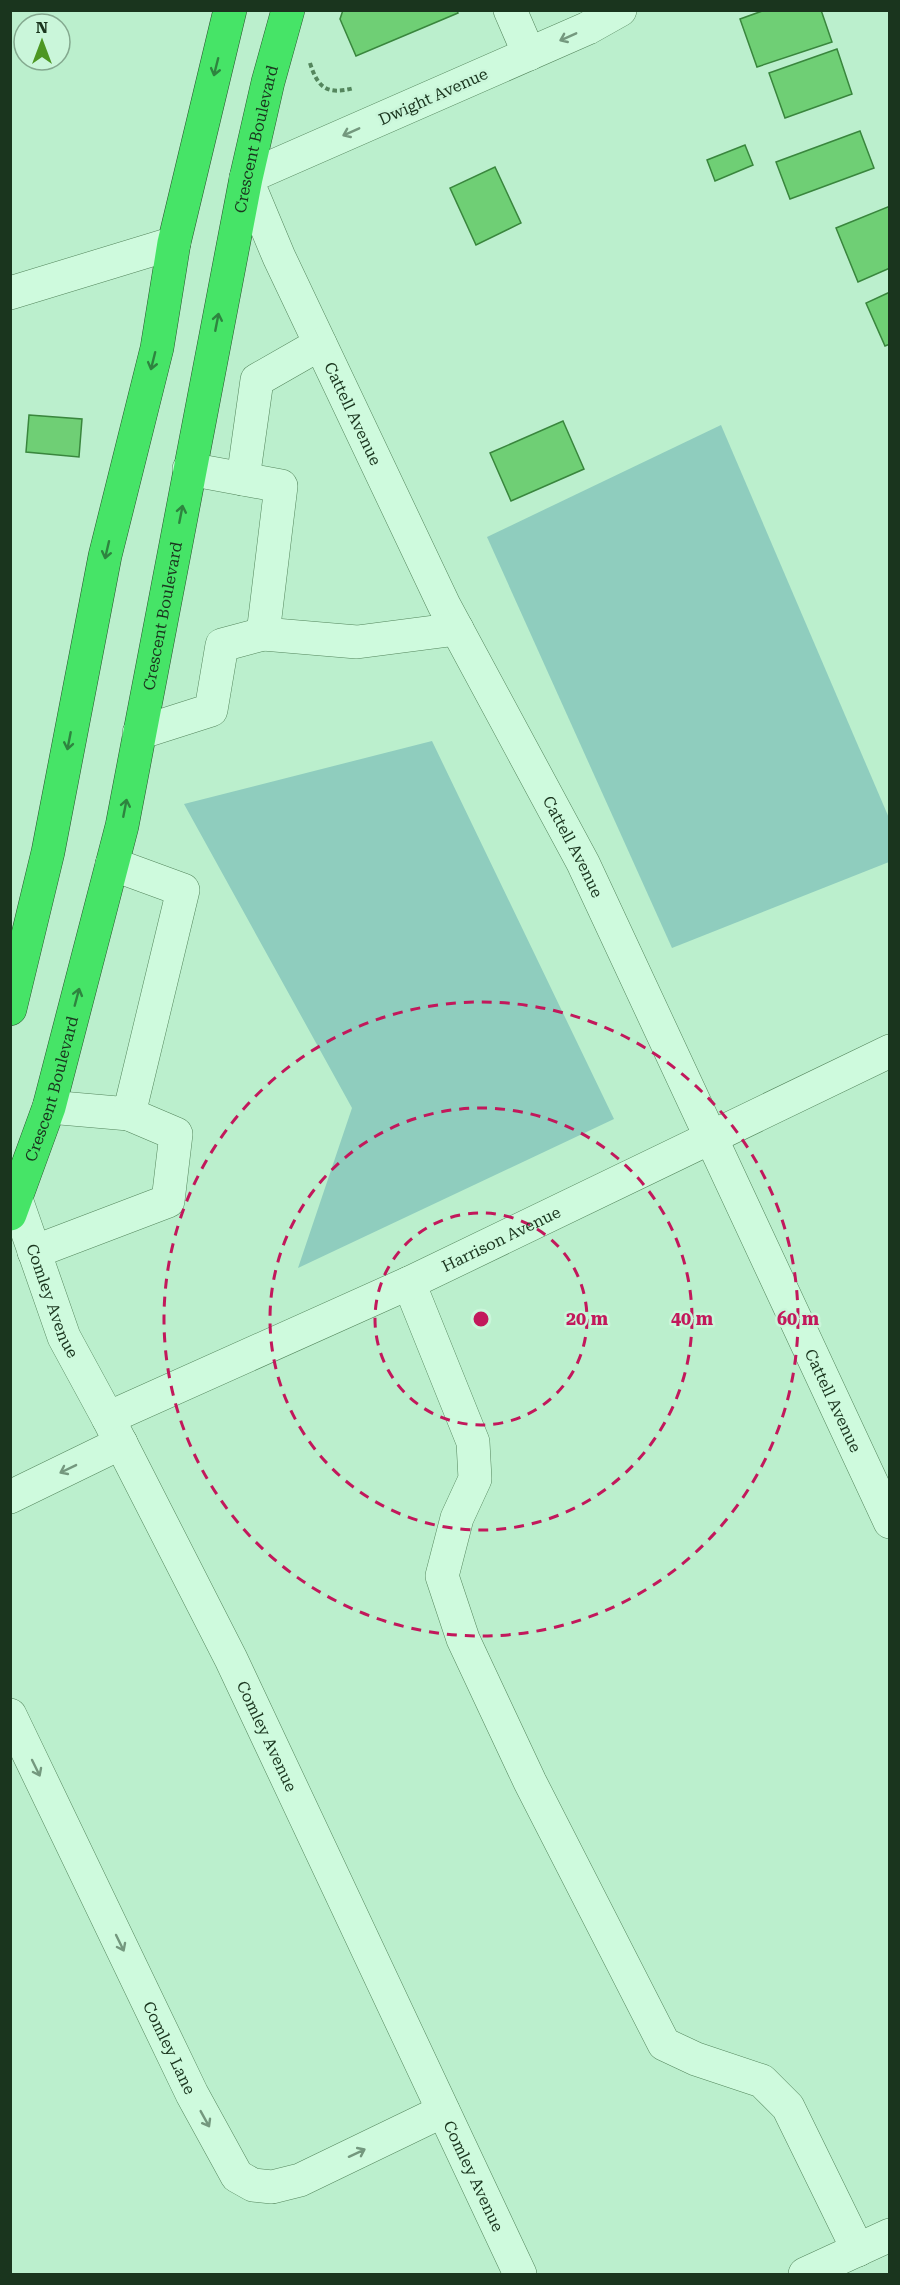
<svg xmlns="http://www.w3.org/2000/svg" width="900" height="2285" font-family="'Roboto Serif',serif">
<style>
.green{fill:#8fcdbe}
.building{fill:#6fcf75;stroke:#39863d;stroke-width:1.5}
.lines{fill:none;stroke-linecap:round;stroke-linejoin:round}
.minor-casing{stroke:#54865d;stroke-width:34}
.highway-casing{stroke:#29532e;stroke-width:34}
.path{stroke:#54865d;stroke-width:4;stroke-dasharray:4.5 3;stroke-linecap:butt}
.minor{stroke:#cefadd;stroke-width:33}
.highway{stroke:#46e467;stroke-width:33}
.oneway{stroke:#74987e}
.oneway2{stroke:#2e843f}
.ring{fill:none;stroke:#c2185b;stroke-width:3;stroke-dasharray:10 8}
.labels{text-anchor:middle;stroke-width:5;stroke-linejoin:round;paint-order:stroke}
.street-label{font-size:16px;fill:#1a351e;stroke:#caf6da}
.centre{fill:#c2185b;stroke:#caf6da;stroke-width:3}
.ring-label{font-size:18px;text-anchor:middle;font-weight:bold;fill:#c2185b;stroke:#caf6da;stroke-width:5;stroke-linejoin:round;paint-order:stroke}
</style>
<rect width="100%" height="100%" fill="#bbefcd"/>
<g class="green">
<path d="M721 425 889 818V862L672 948 487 537Z"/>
<path d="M432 741 614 1119 298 1268 352 1108 184 804Z"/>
</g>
<g class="building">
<path d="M343 10H457L458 13 356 56 340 19Z"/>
<path d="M765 10H821L832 42 757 67 740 19Z"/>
<path d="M837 49 852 94 785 118 769 73Z"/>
<path d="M860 131 874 168 790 199 776 162Z"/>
<path d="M745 145 753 165 715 181 707 160Z"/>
<path d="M495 167 521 223 476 245 450 188Z"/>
<path d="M890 206V268L858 282 836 228Z"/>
<path d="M890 292V344L885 346 866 303Z"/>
<path d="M29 415 82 419 79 457 26 452Z"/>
<path d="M563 421 584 469 511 501 490 453Z"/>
</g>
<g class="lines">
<defs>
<g id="minor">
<path d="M510 10 529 54"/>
<path id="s1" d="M620 10 588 28 246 178 279 257 444 605 583 863 890 1522"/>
<path d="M10 293 174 243"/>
<path d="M243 479 257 380 320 344"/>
<path d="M263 634 357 642 457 629"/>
<path d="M139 733 211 710 222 645 263 634 281 486 189 469"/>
<path d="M49 1107 129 1114 183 890 112 864"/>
<path id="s2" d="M16 1199 64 1337 108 1418 231 1659 520 2274"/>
<path d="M34 1252 168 1201 176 1134 129 1114"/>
<path d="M409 1283 473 1442 475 1479 457 1518 442 1576 463 1639 530 1782 664 2044 696 2059 762 2081 788 2107 858 2250"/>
<path id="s3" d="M108 1418 409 1283 890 1051"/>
<path d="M10 1497 121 1443"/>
<path id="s4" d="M10 1715 192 2094 237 2176 253 2185 272 2187 300 2180 443 2111"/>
<path d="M805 2274 890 2235"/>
</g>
<g id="highway">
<path d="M10 1009 48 852 105 556 157 348 174 243 230 10"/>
<path id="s5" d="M10 1214 49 1107 122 826 246 178 268 82 288 10"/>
</g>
</defs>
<use href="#minor" class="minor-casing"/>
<use href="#highway" class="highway-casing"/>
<path class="path" d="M310 63C318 89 328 95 354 88"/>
<use href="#minor" class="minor"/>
<use href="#highway" class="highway"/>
</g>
<defs><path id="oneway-shaft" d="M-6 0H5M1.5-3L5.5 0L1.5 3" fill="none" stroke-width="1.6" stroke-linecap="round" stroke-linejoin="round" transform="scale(1.5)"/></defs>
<g class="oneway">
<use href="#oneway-shaft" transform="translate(568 37) rotate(156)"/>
<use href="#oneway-shaft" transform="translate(351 132) rotate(156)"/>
<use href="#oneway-shaft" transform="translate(68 1469) rotate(154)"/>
<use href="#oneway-shaft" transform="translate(36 1768) rotate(64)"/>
<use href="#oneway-shaft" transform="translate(120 1943) rotate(64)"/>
<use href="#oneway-shaft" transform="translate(205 2119) rotate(61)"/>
<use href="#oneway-shaft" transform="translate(357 2153) rotate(-25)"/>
</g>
<g class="oneway2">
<use href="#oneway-shaft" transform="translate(216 67) rotate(104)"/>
<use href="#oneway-shaft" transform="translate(217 322) rotate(-79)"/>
<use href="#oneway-shaft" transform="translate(153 361) rotate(104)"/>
<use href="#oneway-shaft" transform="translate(181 514) rotate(-79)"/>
<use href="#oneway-shaft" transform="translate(107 550) rotate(103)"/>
<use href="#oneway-shaft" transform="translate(69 741) rotate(101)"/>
<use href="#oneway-shaft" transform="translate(125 808) rotate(-79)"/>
<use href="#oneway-shaft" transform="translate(77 997) rotate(-75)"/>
</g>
<g class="ring">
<circle cx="481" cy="1319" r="106"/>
<circle cx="481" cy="1319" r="211"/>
<circle cx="481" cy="1319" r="317"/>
</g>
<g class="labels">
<g class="street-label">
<text transform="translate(433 96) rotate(-24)" y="6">Dwight Avenue</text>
<text dy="6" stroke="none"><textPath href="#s5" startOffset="1104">Crescent Boulevard</textPath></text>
<text dy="6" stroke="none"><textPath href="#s1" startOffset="669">Cattell Avenue</textPath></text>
<text dy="6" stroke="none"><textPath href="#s5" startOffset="618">Crescent Boulevard</textPath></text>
<text dy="6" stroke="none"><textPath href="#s1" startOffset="1155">Cattell Avenue</textPath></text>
<text dy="6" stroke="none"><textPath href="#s5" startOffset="132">Crescent Boulevard</textPath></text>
<text dy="6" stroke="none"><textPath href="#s3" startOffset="432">Harrison Avenue</textPath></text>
<text dy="6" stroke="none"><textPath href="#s2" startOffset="108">Comley Avenue</textPath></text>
<text dy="6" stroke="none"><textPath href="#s1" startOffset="1767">Cattell Avenue</textPath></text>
<text dy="6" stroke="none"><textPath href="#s2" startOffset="594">Comley Avenue</textPath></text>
<text dy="6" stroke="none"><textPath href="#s4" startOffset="369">Comley Lane</textPath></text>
<text dy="6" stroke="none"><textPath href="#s2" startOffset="1080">Comley Avenue</textPath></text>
</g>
</g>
<circle cx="481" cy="1319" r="9" class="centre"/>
<g class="ring-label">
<text x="587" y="1325">20 m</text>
<text x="692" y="1325">40 m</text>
<text x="798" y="1325">60 m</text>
</g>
<rect width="900" height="2285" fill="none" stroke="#1a351e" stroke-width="24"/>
<g transform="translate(42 42)"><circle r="28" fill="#caf6da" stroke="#84a98f" stroke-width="1.5"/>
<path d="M0-4.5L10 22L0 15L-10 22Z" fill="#4c9722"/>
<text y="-9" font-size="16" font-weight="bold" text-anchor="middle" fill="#1a351e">N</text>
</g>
</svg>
